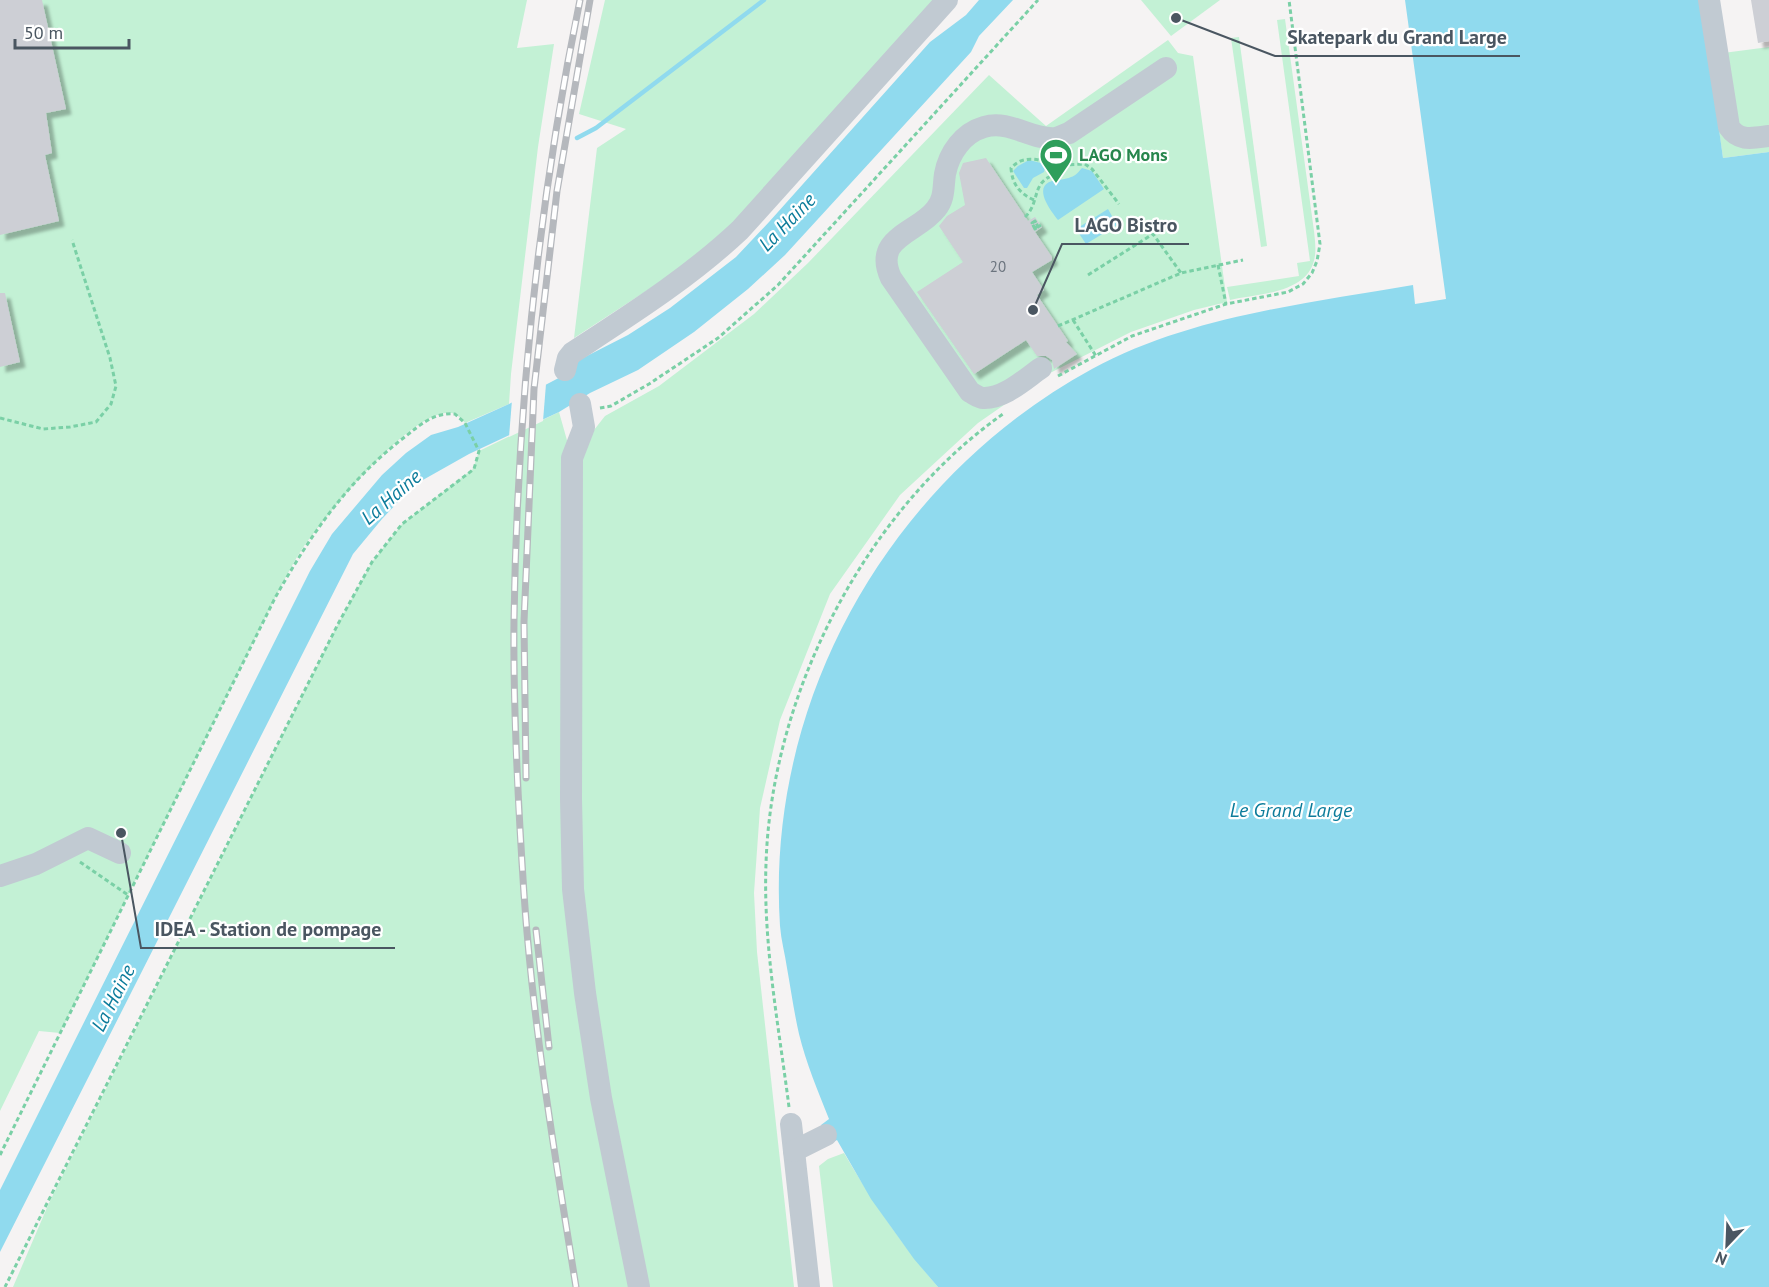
<svg xmlns="http://www.w3.org/2000/svg" width="1769" height="1287" font-family="'PT Sans',sans-serif">
<style>
.green{fill:#c3f1d5}
.water{fill:#90daee}
.pier{fill:#f5f3f3}
.lines{fill:none;stroke-linecap:round;stroke-linejoin:round}
.stream{stroke:#90daee;stroke-width:4.5}
.building{fill:#cdcfd5;filter:url(#shadow)}
.path{stroke:#7ad0a6;stroke-width:3;stroke-dasharray:4.5 3;stroke-linecap:butt}
.minor{stroke:#c1cad2;stroke-width:22}
.rail-casing{stroke:#b5b8bd;stroke-width:7}
.rail{stroke:#fff;stroke-width:4.5;stroke-dasharray:14;stroke-linecap:butt}
.labels{text-anchor:middle;stroke-width:4.5;stroke-linejoin:round;paint-order:stroke}
.number-label{font-size:15px;fill:#6b747e}
.leisure-label{font-size:18px;font-weight:bold;fill:#27864d;stroke:#fff;text-anchor:start}
.water-label{font-size:20px;font-style:italic;fill:#0c7c9b;stroke:#fff}
.leader{fill:none;stroke:#4a5661;stroke-width:2}
.callout-dot{fill:#4a5661;stroke:#fff;stroke-width:2}
.callout-label{font-size:20px;text-anchor:middle;font-weight:bold;fill:#4a5661;stroke:#fff;stroke-width:4.5;stroke-linejoin:round;paint-order:stroke}
</style>
<defs>
<filter id="shadow"><feDropShadow dx="5.5" dy="5.5" stdDeviation="1.5" flood-color="#0004"/></filter>
</defs>
<rect width="100%" height="100%" fill="#f5f3f3"/>
<g class="green">
<path d="M0 0H527L517 48 554 44 538 147 511 374 509 404 465 423C462 420 459 416 455 414 418 400 324 518 304 546 293 562 284 581 275 598L60 1033 39 1031 0 1111Z"/>
<path d="M605 0H947L740 230 574 338 597 148 626 129 579 114Z"/>
<path d="M1141 0H1220L1171 36Z"/>
<path d="M1285 19 1314 231C1315 241 1317 253 1313 264 1302 294 1256 294 1230 300L1227 287 1299 276 1297 263 1310 261 1277 20Z"/>
<path d="M1239 37 1267 246 1261 247 1231 38Z"/>
<path d="M1168 40 1178 53 1193 56 1227 302 1194 310 1131 332 1050 373 978 423 900 495 830 594 780 720 760 808 754 893 757 952 794 1287H13L49 1203 338 624 372 562 402 524 473 469 479 451 559 412 572 458 605 416 659 386 754 314 808 263 989 75 1046 126Z"/>
<path d="M1769 47V152L1723 158 1708 55Z"/>
<path d="M844 1153C872 1201 902 1245 938 1287H833L819 1166 828 1159Z"/>
</g>
<g class="water">
<path d="M979 0H1013L979 36 971 52 785 255 748 289 694 332 638 370 590 393 559 412 469 454 414 485 382 519 353 554 0 1252V1190L310 571 332 534 382 475 406 453 431 435 458 427 509 404 572 371 579 360 628 335 670 308 736 257 769 222 930 42 966 15Z"/>
<path d="M1405 0H1701L1723 158 1769 152V1287H938L914 1259 871 1199 837 1140 830 1144 821 1125 829 1119C818 1091 806 1063 799 1034 794 1012 791 990 787 968 785 954 781 940 780 926 765 698 892 478 1092 369 1190 316 1304 304 1413 285L1415 304 1446 299Z"/>
<path d="M1029 160 1041 163 1045 168 1044 172 1033 178 1027 188H1024L1013 171 1018 166Z"/>
<path d="M1082 168 1092 171 1104 189 1058 220C1051 211 1032 187 1052 181 1059 179 1065 180 1071 177 1076 176 1079 171 1082 168Z"/>
<path d="M1108 209 1117 225 1086 244 1076 229Z"/>
</g>
<path class="pier" d="M546 384 543 421 509 437 512 400Z"/>
<g class="lines">
<path class="stream" d="M577 138 596 128 764 0"/>
</g>
<g class="building">
<path d="M0 0H42L66 109 46 113 52 153 45 155 59 221 0 235Z"/>
<path d="M1751 0H1769V41L1758 43Z"/>
<path d="M986 158 1028 221 1035 217 1042 227 1035 232 1052 257V260L1032 272 1044 290 1037 295 1068 341 1066 342 1077 354 1054 369 1052 360 1046 356H1037L1026 340 974 374 917 292 963 262 939 226 947 216 965 205 959 173 963 163Z"/>
<path d="M0 293H5L20 362 0 367Z"/>
</g>
<g class="lines">
<g class="path">
<path d="M1034 200C1020 194 1012 184 1011 168 1026 152 1042 162 1061 165L1060 156"/>
<path d="M1025 217C1041 202 1030 181 1057 174L1061 165 1085 164 1092 169 1119 204"/>
<path d="M1035 228 1038 226 1035 221 1032 223 1035 229 1038 227 1035 221 1032 223 1035 229 1041 225"/>
<path d="M1218 265 1226 304"/>
<path d="M1088 275 1153 234 1181 273"/>
<path d="M1073 320 1096 356"/>
<path d="M1058 326 1181 273 1243 260"/>
<path d="M1058 376 1132 336 1226 304 1288 292 1303 284 1312 273 1317 261 1320 244 1289 0"/>
<path d="M600 408 611 406 649 384 718 338 778 285 1038 0"/>
<path d="M0 418 43 429 70 427 96 422 111 404 116 386 110 358 72 240"/>
<path d="M80 862 128 895"/>
<path d="M789 1107C779 1028 763 944 766 864 771 695 865 511 1003 414"/>
<path d="M0 1155 275 598C311 534 347 481 406 436 421 424 435 412 455 414L465 423 479 451 474 469 402 524 372 562 338 624 5 1287"/>
</g>
<g class="minor">
<path d="M1709 0 1729 127C1739 142 1753 138 1769 136"/>
<path d="M1041 368C1025 379 1004 399 983 398 979 398 974 394 970 392L891 278C872 237 918 233 936 209 945 198 943 187 945 174 949 153 963 133 984 127 1010 119 1032 141 1056 138 1060 137 1065 134 1069 133L1166 68"/>
<path d="M565 370 568 358 572 353C630 315 689 278 740 230L947 0"/>
<path d="M580 404 584 427 572 458 571 799 573 889 585 993 601 1098 639 1287"/>
<path d="M0 876 36 864 88 838 120 853"/>
<path d="M791 1124 809 1287"/>
<path d="M794 1151 826 1135"/>
</g>
<defs>
<g id="rail">
<path d="M526 778 524 622 534 389 557 191 590 0"/>
<path d="M536 930 549 1047"/>
<path d="M576 1287C555 1156 533 1026 524 894 518 803 513 711 514 620 517 413 538 204 580 0"/>
</g>
</defs>
<use href="#rail" class="rail-casing"/>
<use href="#rail" class="rail"/>
</g>
<defs>
<symbol id="stadium-pin" viewBox="-11 -11 22 30"><path d="M0 17L-7.5 6A9.5 9.5 0 1 1 7.5 6Z" fill="#2e9e5b" stroke="#fff"/><path d="M0-5a6.5 5 0 1 0 0 10a6.5 5 0 1 0 0-10ZM-3.5-1.8h7v3.6h-7Z" fill="#fff"/></symbol>
</defs>
<g fill-rule="evenodd">
<use href="#stadium-pin" x="1037" y="136" width="38" height="52"/>
</g>
<g class="labels">
<g class="number-label">
<text x="998" y="272">20</text>
</g>
<g class="leisure-label">
<text x="1079" y="161">LAGO Mons</text>
</g>
<g class="water-label">
<text transform="translate(787 222) rotate(-46)" y="7">La Haine</text>
<text transform="translate(391 497) rotate(-41)" y="7">La Haine</text>
<text x="1291" y="817">Le Grand Large</text>
<text transform="translate(113 998) rotate(-63)" y="7">La Haine</text>
</g>
</g>
<path class="leader" d="M1176 18L1275 56H1520M1033 310L1062 244H1189M121 833L141 948H395"/>
<g class="callout-dot">
<circle cx="1176" cy="18" r="6"/>
<circle cx="1033" cy="310" r="6"/>
<circle cx="121" cy="833" r="6"/>
</g>
<g class="callout-label">
<text x="1397" y="44">Skatepark du Grand Large</text>
<text x="1126" y="232">LAGO Bistro</text>
<text x="268" y="936">IDEA - Station de pompage</text>
</g>
<g transform="translate(1727 1245) rotate(203)" stroke="#ffffff" stroke-width="4.5" paint-order="stroke">
<path d="M0-4.5L10 22L0 15L-10 22Z" fill="#4a5661"/>
<text y="-9" font-size="16" font-weight="bold" text-anchor="middle" fill="#4a5661">N</text>
</g>
<path d="M15 39v9h114v-9" fill="none" stroke="#4a5661" stroke-width="3"/>
<text x="24" y="39" font-size="18" fill="#4a5661" stroke="#ffffff" stroke-width="4.5" paint-order="stroke">50 m</text>
</svg>
